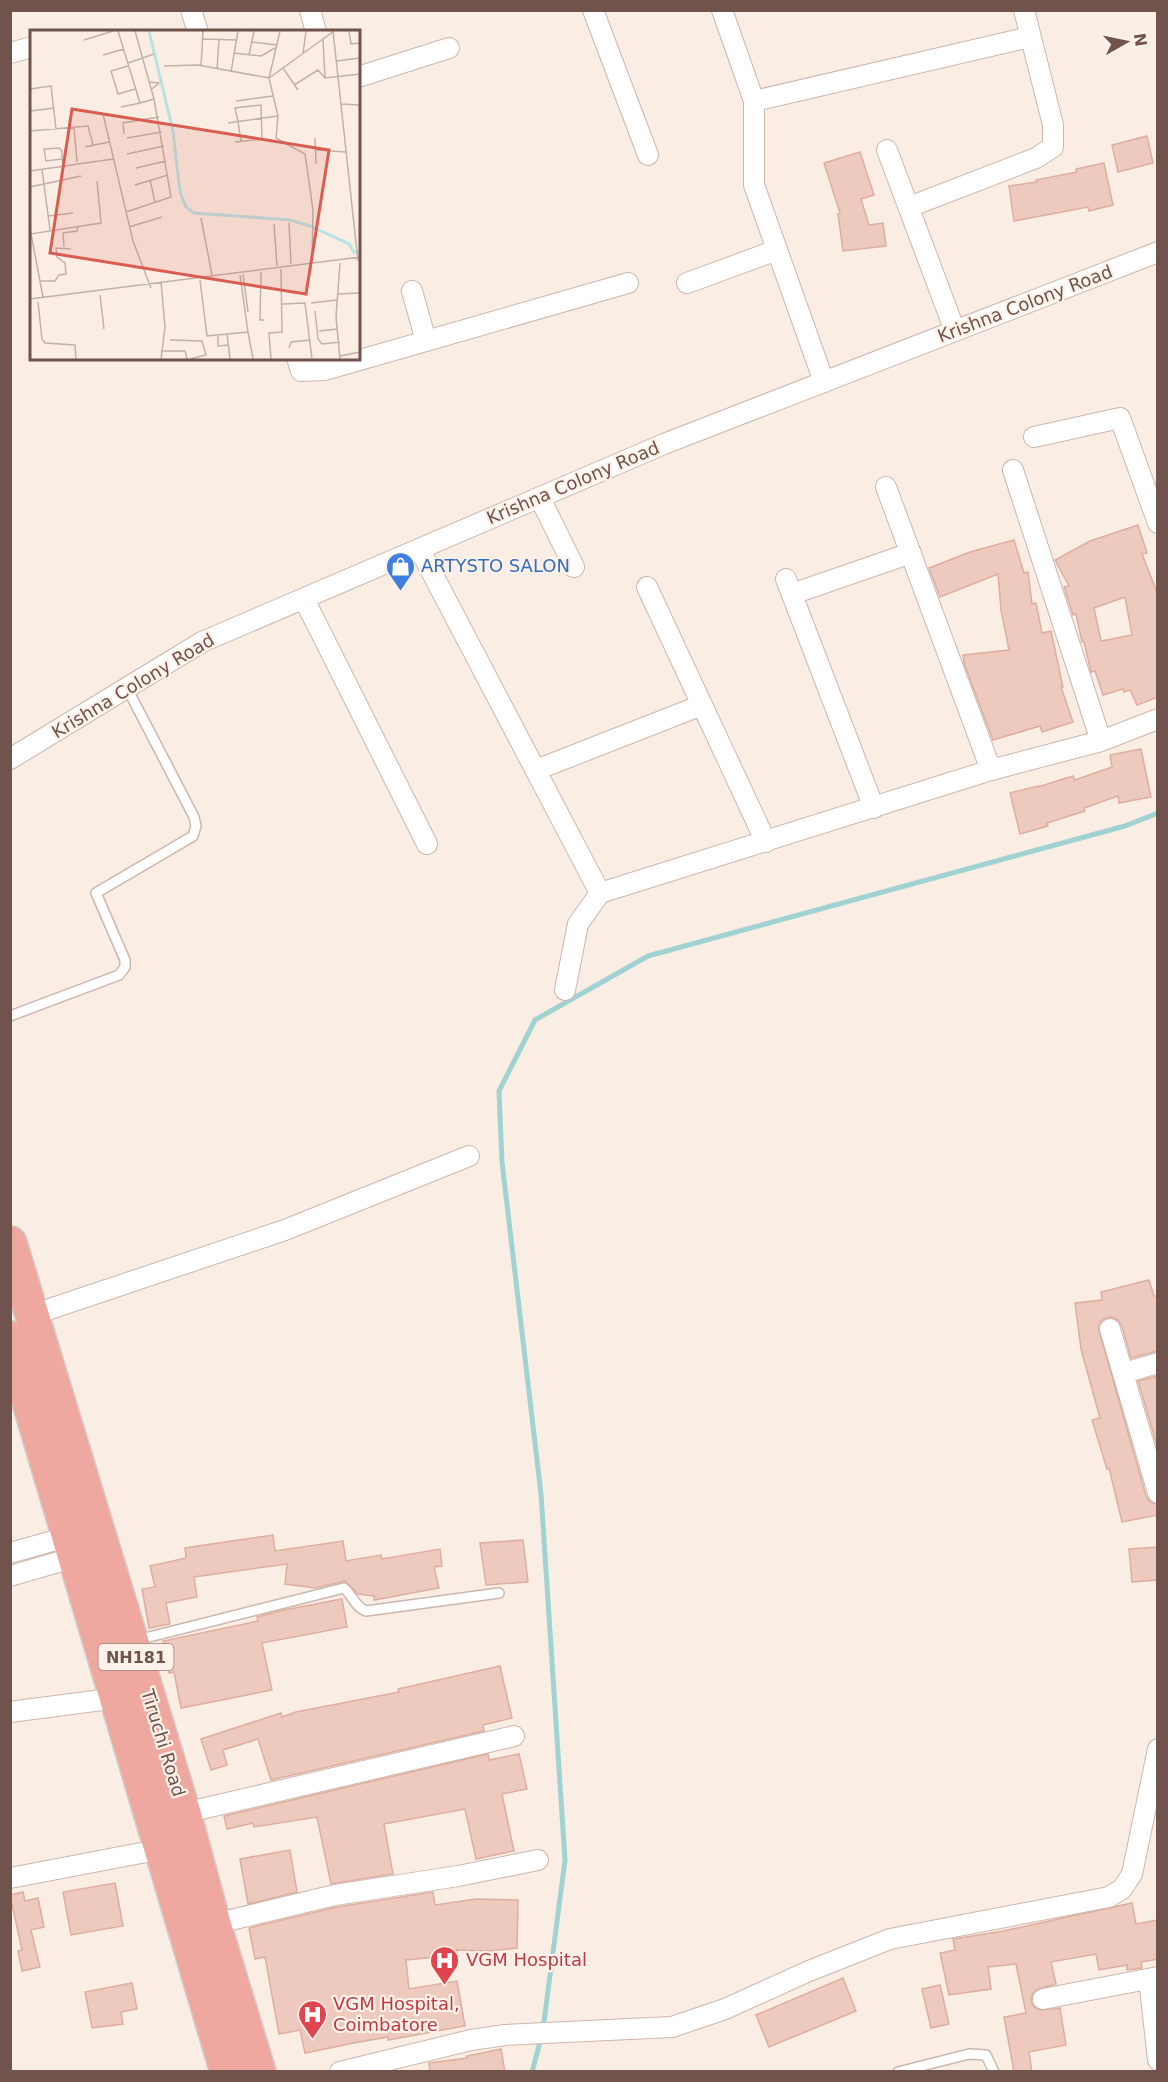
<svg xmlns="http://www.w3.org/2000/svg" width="1168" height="2082" font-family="'DejaVu Sans',sans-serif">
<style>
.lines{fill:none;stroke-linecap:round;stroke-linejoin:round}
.stream{stroke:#a1d2d2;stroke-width:5}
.building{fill:#edc9be;stroke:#deaea0;stroke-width:1.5;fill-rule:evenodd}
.lane-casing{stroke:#ccb7ae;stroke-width:12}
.street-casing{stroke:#ccb7ae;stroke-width:22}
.highway-casing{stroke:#d4cbc9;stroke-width:36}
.lane{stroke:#fff;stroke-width:9}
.street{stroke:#fff;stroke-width:20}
.highway{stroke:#efa8a0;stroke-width:33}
.labels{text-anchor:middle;stroke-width:4.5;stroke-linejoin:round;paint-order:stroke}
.shield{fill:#fdf2e9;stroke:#9a837b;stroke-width:1.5}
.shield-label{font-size:16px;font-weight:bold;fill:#70534c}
.street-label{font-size:18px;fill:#70534c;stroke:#fdf2e9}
.shop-label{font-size:18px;fill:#366cbe;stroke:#fdf2e9;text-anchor:start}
.health-label{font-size:18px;fill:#be3a42;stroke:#fdf2e9;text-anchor:start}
.inset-river{fill:none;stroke:#bae1e1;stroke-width:3}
.inset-road{fill:none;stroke:#c3b0a7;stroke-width:1.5}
.view{fill:#d95d53;fill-opacity:0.15;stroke:#d95d53;stroke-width:3}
.inset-edge{fill:none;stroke:#70534c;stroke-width:3}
</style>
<rect width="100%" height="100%" fill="#faeee4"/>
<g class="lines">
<g class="stream">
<path d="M543 2029 565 1860 541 1494 502 1162 499 1091 535 1020 648 956 1125 826 1158 813"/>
<path d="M532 2072 541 2038"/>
</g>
</g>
<g class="building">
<path d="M1147 136 1153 163 1118 172 1112 145Z"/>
<path d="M860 152 874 195 861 199 869 225 883 223 886 246 843 251 838 214 840 213 824 163Z"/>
<path d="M1104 163 1113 205 1089 211 1088 207 1014 221 1009 186 1037 182 1036 180 1077 172 1076 169Z"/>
<path d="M1138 525 1147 553 1142 554 1158 595V697L1137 705 1130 690 1124 692 1123 689 1103 695 1095 671 1091 672 1084 642H1082L1076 614 1073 615 1064 587 1069 586 1055 560 1090 541ZM1125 597 1132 635 1101 641 1094 608Z"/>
<path d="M1014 540 1024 573 1028 572 1032 604 1036 603 1042 633 1051 631 1063 687H1061L1073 722 1042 732 1040 726 993 740 964 663 963 655 1009 650 1001 610 998 574 940 597 929 568 970 552Z"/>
<path d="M1141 749 1151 797 1119 803 1118 796 1084 808 1085 811 1047 823 1048 826 1020 834 1010 793 1038 786V787L1073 776 1075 780 1112 767 1110 755Z"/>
<path d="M1149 1280 1154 1296H1158V1351L1131 1358 1122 1326 1118 1320 1112 1317 1106 1318 1101 1321 1098 1327 1146 1496 1150 1502 1158 1505V1515L1122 1522 1109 1468 1107 1469 1092 1420 1100 1418 1081 1349 1075 1303 1102 1300 1101 1292Z"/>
<path d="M1158 1376V1449L1138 1381Z"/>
<path d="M273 1535 275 1551 343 1541 346 1561 381 1555 382 1559 440 1549 442 1566 434 1567 439 1588 374 1600V1596L358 1594 345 1581 315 1588 285 1584 287 1564 194 1577 197 1597 166 1603 170 1624 149 1628 142 1589 155 1587 150 1566 186 1558 185 1548Z"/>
<path d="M523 1540 528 1582 486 1585 480 1543Z"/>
<path d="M1158 1547V1580L1132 1582 1129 1549Z"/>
<path d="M342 1599 347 1627 262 1643 272 1690 181 1708 174 1672 169 1673 163 1641 258 1621 257 1617 284 1610Z"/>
<path d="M500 1666 512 1718 483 1725 484 1731 271 1780 258 1739 223 1750 227 1765 211 1770 201 1739 281 1713 282 1717 296 1712 399 1692 398 1689Z"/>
<path d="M488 1754 489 1760 519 1754 527 1789 502 1794 514 1851 476 1859 465 1809 384 1824 393 1874 331 1884 317 1817 254 1827 253 1823 227 1829 224 1816Z"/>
<path d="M290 1850 297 1892 248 1904 240 1859Z"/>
<path d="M115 1883 123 1926 71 1935 63 1892Z"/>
<path d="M23 1892 25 1901 38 1898 44 1927 31 1930 40 1967 22 1971 18 1951 22 1950 10 1895Z"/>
<path d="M433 1892 435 1905 476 1899 518 1900 517 1948 489 1951 456 1950 457 1955 406 1960 409 1989 457 1981 465 2026 388 2040V2037L354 2043 305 2053 300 2030 279 2034 265 1957 255 1959 249 1928 337 1907Z"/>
<path d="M1132 1903 1136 1924 1158 1920V1959L1141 1962 1142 1968 1127 1970V1965L1099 1970 1096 1954 1051 1962 1056 1984 1036 1990 1032 1995 1031 2001 1034 2007 1040 2010 1060 2008 1066 2045 1029 2052 1032 2072H1014L1004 2017 1026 2013 1016 1964 988 1967 991 1989 949 1995 940 1953 955 1950 953 1939 1003 1931Z"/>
<path d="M843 1978 856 2011 769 2047 756 2015Z"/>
<path d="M132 1983 137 2009 121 2012 123 2024 92 2028 85 1992Z"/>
<path d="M940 1985 949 2024 931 2028 922 1989Z"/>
<path d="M501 2049 505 2072H430L429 2063 467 2058V2056Z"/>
</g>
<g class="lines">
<defs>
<g id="lane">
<path d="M10 1016 119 975 125 967V960L96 893 193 836 196 826 194 817 127 688"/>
<path d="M137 1640 344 1588C353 1596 355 1607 366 1611L499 1593"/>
<path d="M898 2072 969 2054 986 2055 994 2072"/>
</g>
<g id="street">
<path d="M191 10 198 32"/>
<path d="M310 10 316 32"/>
<path d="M593 10 648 155"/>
<path d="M722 10 754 101V185L824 382"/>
<path d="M10 53 32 47"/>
<path d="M358 77 449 48"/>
<path d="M754 101 1030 37"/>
<path d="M887 150 955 331"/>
<path d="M909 207 1036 158 1053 147V125L1024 10"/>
<path d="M687 283 777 250"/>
<path d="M412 291 426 341"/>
<path d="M297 358 301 371 325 370 628 283"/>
<path d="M1034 437 1120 418 1158 523"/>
<path d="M1013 470 1101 741"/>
<path d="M886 487 991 770"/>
<path d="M540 498 574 567"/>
<path d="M420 550 600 893 991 770 1101 741 1158 719"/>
<path d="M786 579 874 808"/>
<path d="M647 587 766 842"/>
<path d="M792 594 911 553"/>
<path d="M304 599 427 844"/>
<path d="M10 759 202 642 664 444 1158 252"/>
<path d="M536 770 702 705"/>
<path d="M565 990 578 924 600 893"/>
<path d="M32 1315 285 1230 469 1156"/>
<path d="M1110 1329 1158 1493"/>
<path d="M1124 1373 1158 1363"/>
<path d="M10 1553 70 1536"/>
<path d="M10 1576 76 1557"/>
<path d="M10 1712 117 1698"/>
<path d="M184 1813 514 1736"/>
<path d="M10 1878 162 1849"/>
<path d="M214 1924 335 1895 458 1876 538 1860"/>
<path d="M1149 1979 1158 2060"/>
<path d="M1043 1999 1158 1977"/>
<path d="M340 2072 471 2040 505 2035 672 2027 725 2009 809 1971 890 1939 1109 1897 1122 1889 1132 1874 1158 1749"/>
</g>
<g id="highway">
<path d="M10 1243 184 1813 214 1924 259 2072"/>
<path d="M10 1338 227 2072"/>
</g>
</defs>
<use href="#lane" class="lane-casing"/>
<use href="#street" class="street-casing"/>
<use href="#highway" class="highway-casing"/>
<use href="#lane" class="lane"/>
<use href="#street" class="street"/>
<use href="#highway" class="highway"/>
</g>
<defs>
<symbol id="shop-pin" viewBox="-11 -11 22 30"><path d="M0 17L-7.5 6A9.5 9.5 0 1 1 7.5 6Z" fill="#3f7fe0" stroke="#fdf2e9"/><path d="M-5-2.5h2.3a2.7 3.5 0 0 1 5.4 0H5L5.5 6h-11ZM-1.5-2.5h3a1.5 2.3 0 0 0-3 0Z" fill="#fff"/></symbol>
<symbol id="hospital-pin" viewBox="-11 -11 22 30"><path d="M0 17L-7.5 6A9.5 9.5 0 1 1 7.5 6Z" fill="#e0444e" stroke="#fdf2e9"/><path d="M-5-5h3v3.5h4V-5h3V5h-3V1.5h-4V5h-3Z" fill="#fff"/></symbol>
</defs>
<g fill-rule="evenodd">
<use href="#shop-pin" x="384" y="550" width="33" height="45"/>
<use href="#hospital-pin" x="428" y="1944" width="33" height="45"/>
<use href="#hospital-pin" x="296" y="1998" width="33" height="45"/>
</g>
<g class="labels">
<rect class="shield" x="98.5" y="1644" width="75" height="26" rx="4.5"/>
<g class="shield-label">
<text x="136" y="1663">NH181</text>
</g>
<g class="street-label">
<text transform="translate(1025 304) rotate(-21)" y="6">Krishna Colony Road</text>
<text transform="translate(573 483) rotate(-23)" y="6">Krishna Colony Road</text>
<text transform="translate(133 686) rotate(-31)" y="6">Krishna Colony Road</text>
<text transform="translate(163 1743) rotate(73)" y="6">Tiruchi Road</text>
</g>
<g class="shop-label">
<text x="421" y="572">ARTYSTO SALON</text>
</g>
<g class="health-label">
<text x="466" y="1966">VGM Hospital</text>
<text x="333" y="2010">VGM Hospital,<tspan x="333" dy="21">Coimbatore</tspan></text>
</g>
</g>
<g transform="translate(30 30)">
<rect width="330" height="330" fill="#faeee4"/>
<path class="inset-river" d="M119 1 143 101 150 162 156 177 164 183 260 190 280 196 319 214 324 222H330"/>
<path class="inset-road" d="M88 1 110 73 124 69 141 167 96 182M105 1 124 69M250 1 239 48 248 86 246 108 275 124 283 180 282 231M303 1 328 231M319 1 321 14 330 13M173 9 207 10M54 10 83 1M293 10 295 48M222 12 247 15M204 23 231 26 245 18M273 24 276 1M73 25 94 19M219 25 224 1M306 31 330 28M98 33 124 24M98 36 81 41 88 64 105 59M134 36 168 35 239 48 304 1M171 36 173 1M253 38 268 60M187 40 189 9M201 42 208 1M120 52 129 53 122 59M264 55 288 40 295 48 330 44M0 59 21 56 26 99M206 71 243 66M311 74 330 75M91 77 110 73M0 81 24 78M73 84 103 211 121 258M208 92 211 111M198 93 248 86M44 97 47 132M0 101 58 96 63 115M94 104 93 93 129 87M97 108 132 102M285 108 286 134M205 112 232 109 231 75 205 78 208 91M55 117 79 112M286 120 316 122M97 124 134 116M32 129 16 131 14 119 29 118 32 121V129L33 135M106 138 136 131M12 139 20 200M0 141 83 129M120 150 125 172M105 155 138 145M0 157 51 146M18 186 43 183M171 188 182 245M259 193 261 234M244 194 247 236M0 196 1 204 71 193 67 151M99 197 132 187M1 204 13 267M34 217 33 203 47 201 48 197M310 233 306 287 310 329M231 242 230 290H234M213 244 218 282M170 250 177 306 218 302 210 245M10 251H25L29 245 36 244 35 233 27 227 26 218 41 219M131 252 135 297 131 329M308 264 330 263M70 265 74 299M0 269 330 227M8 272 12 309 15 313 45 315 46 329M281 273 307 270M252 274 275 273 282 329M285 281 288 309 292 314 310 312M289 301 308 299M218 302 223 329M197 304 200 329M188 305V316L198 315M140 310 172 311 176 325 160 329M259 318 261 312 280 310M131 321H155L157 329M310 326 330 322M241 329 239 303 252 302 251 239"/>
<path class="view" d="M42 79 299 120 276 264 20 223Z"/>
<rect width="330" height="330" class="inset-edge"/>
</g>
<rect width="1168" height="2082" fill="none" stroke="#70534c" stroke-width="24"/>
<g transform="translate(1126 42) rotate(81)" stroke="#fdf2e9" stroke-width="4.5" paint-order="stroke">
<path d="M0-4.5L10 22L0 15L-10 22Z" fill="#70534c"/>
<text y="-9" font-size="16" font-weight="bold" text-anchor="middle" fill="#70534c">N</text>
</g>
</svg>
